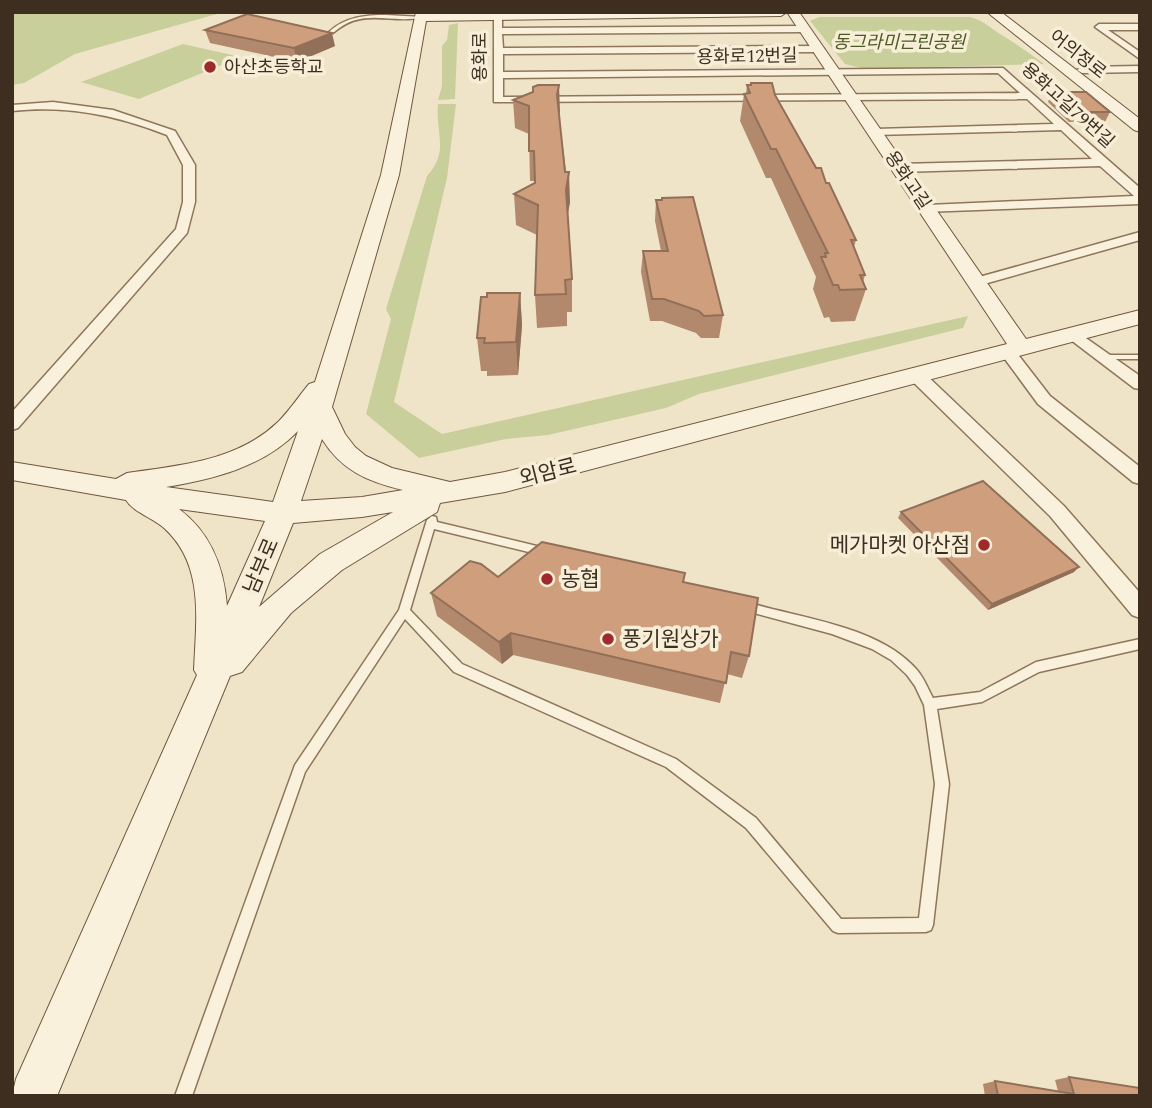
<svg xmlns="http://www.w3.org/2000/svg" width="1152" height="1108" font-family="Spectral,'Noto Sans KR',serif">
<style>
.green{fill:#c9cf9b}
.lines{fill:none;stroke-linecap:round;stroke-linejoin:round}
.lane-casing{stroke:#8d765c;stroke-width:3}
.street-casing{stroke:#8d765c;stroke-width:3}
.secondary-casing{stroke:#6f573f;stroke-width:2}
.lane{fill:#faf1dc;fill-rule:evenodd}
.street{fill:#faf1dc;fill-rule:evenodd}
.secondary{fill:#faf1dc;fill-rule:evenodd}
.wall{fill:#b2896c}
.shaded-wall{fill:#916f58}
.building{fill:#cf9f7d;stroke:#916f58;stroke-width:2}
.poi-dot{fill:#9e2a2b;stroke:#f7eed8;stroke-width:2.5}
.labels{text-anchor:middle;stroke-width:7;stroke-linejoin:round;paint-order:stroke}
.far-park-label{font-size:18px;font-style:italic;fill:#4d5a26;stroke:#f7eed8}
.far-street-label{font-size:18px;fill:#3d2e20;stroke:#f7eed8}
.far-poi-label{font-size:18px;fill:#3d2e20;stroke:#f7eed8;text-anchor:start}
.street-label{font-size:21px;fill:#3d2e20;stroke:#f7eed8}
.poi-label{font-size:21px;fill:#3d2e20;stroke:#f7eed8;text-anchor:start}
</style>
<rect width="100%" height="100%" fill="#f0e4c8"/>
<g class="green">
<path d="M12 12H224L75 54 24 83 12 85Z"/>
<path d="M819 17H970C986 21 992 30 1005 37 1019 46 1031 54 1044 64L865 69 845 64 810 21Z"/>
<path d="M458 23 455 99 438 100 442 86V46L447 40 449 25Z"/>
<path d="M183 44 241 57 139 99 81 82Z"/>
<path d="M438 104H456L447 178 394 402 442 434 968 316 963 328 699 394 666 408 548 435 506 439 419 458 366 414 391 319 386 309 427 176C450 151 435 133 438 104Z"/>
</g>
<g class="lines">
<defs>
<g id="lane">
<path d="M386 15 423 17C391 25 363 6 333 33L329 32C345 17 365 15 386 15Z"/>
<path d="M1101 355H1140V359H1104L1100 357Z"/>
<path d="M432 516 436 517 437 522 545 548 549 549 550 552 549 555 545 556 434 529 410 610 462 664 676 759 756 818 841 919 919 918 935 784 924 705 915 686 907 675 891 660 872 649 832 634 739 609 737 606 739 603 743 601C797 618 879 625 917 670 924 678 928 689 933 698L980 692 1036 662 1140 639V649L1039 672 982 702 937 709 949 784 933 925 931 930 926 932 838 933 833 931 746 828 666 767 454 672 405 619 305 772 192 1096H175L295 765 399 610 427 520Z"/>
</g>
<g id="street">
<path d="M498 12 502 15V28L805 26 809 29 805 32 502 34 503 48 819 46 824 49 819 52 503 54V72L1003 68 1140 188V204L923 212 922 209 928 205 1134 196 1100 166 900 172 894 168 900 164 1092 159 1061 130 875 135 869 132 875 129 1054 124 1027 99 494 102V15ZM998 73 1020 93 503 97V78Z"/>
<path d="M1140 24V30H1108L1140 52V59L1095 27 1099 24Z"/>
<path d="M1140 66V72L1082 73 1077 70 1082 67Z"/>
<path d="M53 102 113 110 175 131 195 165V202L187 233 18 428 12 430V412L176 229 183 202V165L167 135C116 115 67 105 12 111V105Z"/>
<path d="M1140 232V240L977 286 970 282 972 279Z"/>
<path d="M1073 329 1140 376V389L1134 388 1067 337 1065 334 1067 331Z"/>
<path d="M1007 346 1013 348 1050 396 1140 467V484L1133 482 1038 404 999 351Z"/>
<path d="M916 370 922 371 1064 506 1140 593V618L1132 615 1050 516 910 379 908 375 910 371Z"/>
</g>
<g id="secondary">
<path d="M416 12H787L781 16 426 21 399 175 332 407 345 434 355 447 366 456 392 468 450 482 505 472 1007 344 787 12H799L1026 339 1140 310V324L505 492 440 503 437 512 342 570 291 613 242 672 230 676 57 1096H12L16 1079 197 675 194 670C196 620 205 565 164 528 153 518 133 512 126 500L12 480V462L116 479 127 473C181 465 237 461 278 422 290 410 299 396 309 384L315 382 381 175ZM298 431 273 502 166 487C214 479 263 467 298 431ZM322 439C341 470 368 482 403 490L362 497 301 501ZM179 509 265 521 227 606C224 567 211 533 179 509ZM393 512 320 554 259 607 293 523 362 517Z"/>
<path d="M987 12H1001L1140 119V132L1134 130Z"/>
</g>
</defs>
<use href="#lane" class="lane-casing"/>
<use href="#street" class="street-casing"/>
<use href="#secondary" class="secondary-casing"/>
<use href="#lane" class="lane"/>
<use href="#street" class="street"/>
<use href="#secondary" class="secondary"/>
</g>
<g class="wall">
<path d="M205 30 335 46 297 62 210 43Z"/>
<path d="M751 83 775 95 826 183 856 240 854 247 865 275 863 282 866 289 855 321 831 322 829 317 824 318 813 289 816 277 771 178H766L740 121 744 94H746L747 85H750Z"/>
<path d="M559 85V116L570 202 568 214 572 279V312H567V326L537 328 535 295 537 235 516 225 514 194 535 183V181H530L529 134 515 128 513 100Z"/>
<path d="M1052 92 1110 112 1105 122H1069L1048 102Z"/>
<path d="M662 198 723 315 719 338H701L696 333 662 321H650L641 272 643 251H661L655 221 656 200H661Z"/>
<path d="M520 293 522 325 518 375 487 376V371H481L477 338Z"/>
<path d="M901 512 1074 572 988 610 898 518Z"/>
<path d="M685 573 683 582 749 656 742 678 727 674 720 703 513 655 502 664 437 616 431 593Z"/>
<path d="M1069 1077 1140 1096H985L983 1084 995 1081 1058 1091 1055 1080Z"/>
</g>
<g class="shaded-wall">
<path d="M332 33 335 46 297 62 294 48Z"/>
<path d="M559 85 560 112 557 123V95Z"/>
<path d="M569 172 570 202 566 221V190Z"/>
<path d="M520 293 522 325 518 375 516 342Z"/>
<path d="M1079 567 1074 572 988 610 992 604Z"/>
<path d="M511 633 513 655 502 664 499 642Z"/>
</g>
<g class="building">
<path d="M247 14 332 33 294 48 205 30Z"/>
<path d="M751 83H772L775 95 816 168H821L826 183H829L856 240H851L865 275H860L866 289 840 290 838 285H833L821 257H826L825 253H828L776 149H771L744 94 750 93 747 85H751Z"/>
<path d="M538 85H559L557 95 565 172H569L566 190 572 279 565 280 566 294 535 295 538 205 514 194 535 183 534 151H529V106L513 100 533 92V87Z"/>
<path d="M1052 92H1086L1110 112H1074Z"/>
<path d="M693 197 723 315 704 316 699 311 664 299H652L643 251H668L656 200H662V198Z"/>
<path d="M487 293H520L516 342 484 343 485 338H477L481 297H487Z"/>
<path d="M983 481 1079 567 992 604 901 512Z"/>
<path d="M542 542 685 573 683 582 758 598 749 656 731 652 726 683 511 633 499 642 431 593 470 561 481 564 498 577Z"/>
<path d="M1069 1077 1140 1088V1096H998L995 1081 1074 1094Z"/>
</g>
<g class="poi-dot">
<circle cx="210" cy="67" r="7"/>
<circle cx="984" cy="545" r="7"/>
<circle cx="547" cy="579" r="7"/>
<circle cx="608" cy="639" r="7"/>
</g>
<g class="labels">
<g class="far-park-label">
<text x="899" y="48">동그라미근린공원</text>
</g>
<g class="far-street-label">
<text transform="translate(1078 54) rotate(38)" y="6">어의정로</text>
<text transform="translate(747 56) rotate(-1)" y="6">용화로12번길</text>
<text transform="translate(480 57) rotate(-90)" y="6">용화로</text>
<text transform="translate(1068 105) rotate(42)" y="6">용화고길79번길</text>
<text transform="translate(908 180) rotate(56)" y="6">용화고길</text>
</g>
<g class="far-poi-label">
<text x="224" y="73">아산초등학교</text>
</g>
<g class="street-label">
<text transform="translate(548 472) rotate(-14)" y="7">외암로</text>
<text transform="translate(261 566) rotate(-67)" y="7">남부로</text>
</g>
<g class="poi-label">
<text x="970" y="552" text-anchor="end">메가마켓 아산점</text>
<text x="561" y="586">농협</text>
<text x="622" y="646">풍기원상가</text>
</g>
</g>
<rect width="1152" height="1108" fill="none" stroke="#3d2e20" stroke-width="28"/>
</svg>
